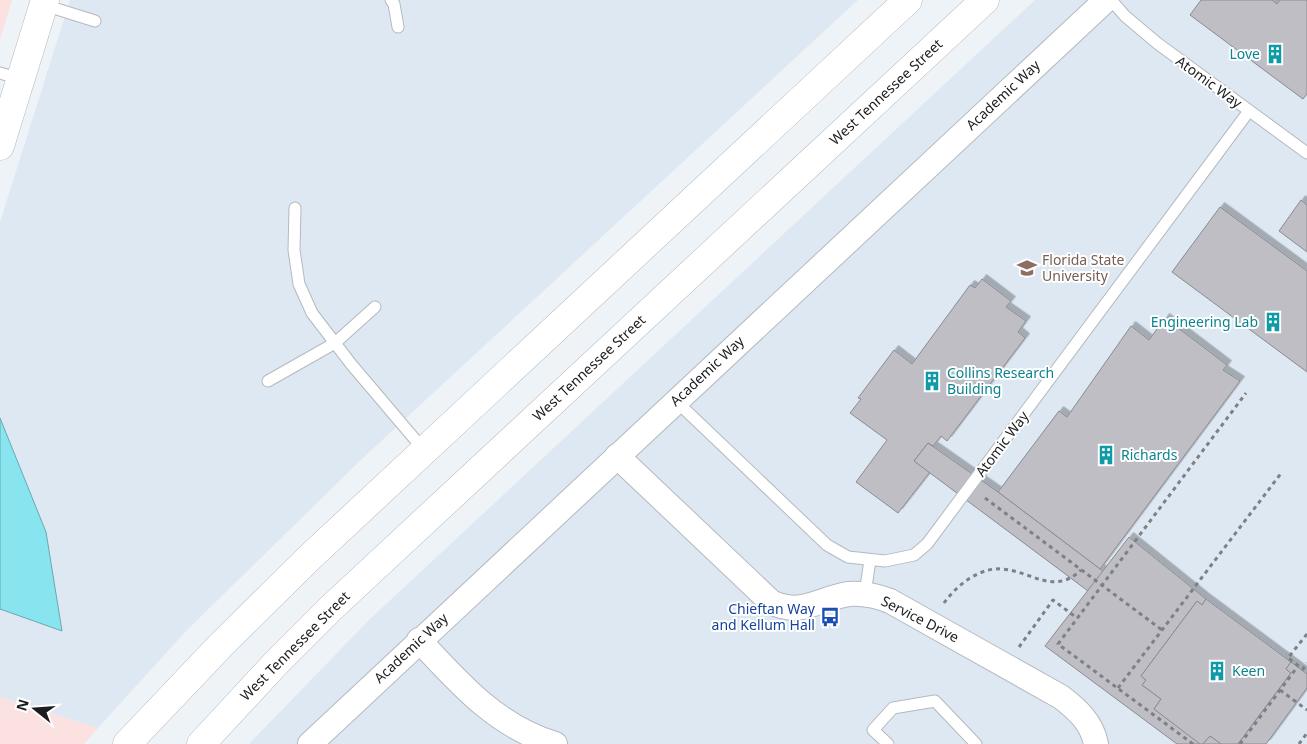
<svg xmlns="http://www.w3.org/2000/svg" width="1307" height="744" font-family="'Noto Sans',sans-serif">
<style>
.commercial{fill:#fce1e1}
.built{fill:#dee8f3}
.water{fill:#88e5ef;stroke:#67a9b0}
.building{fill:#bebec4;stroke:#8b8b91;filter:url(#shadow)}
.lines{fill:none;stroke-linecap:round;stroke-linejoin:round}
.lane-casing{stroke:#b5b9be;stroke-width:13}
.street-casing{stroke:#b5b9be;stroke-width:26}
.secondary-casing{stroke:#b5b9be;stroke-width:29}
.primary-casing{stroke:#b5b9be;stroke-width:29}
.path{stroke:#7d8084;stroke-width:3;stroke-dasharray:4 4;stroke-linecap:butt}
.lane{stroke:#fff;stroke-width:11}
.street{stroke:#fff;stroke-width:24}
.secondary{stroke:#fff;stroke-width:28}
.primary{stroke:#fff;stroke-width:28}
.labels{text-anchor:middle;stroke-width:4;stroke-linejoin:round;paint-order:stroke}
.culture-label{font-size:14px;fill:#0d838f;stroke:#fff;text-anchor:start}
.street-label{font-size:14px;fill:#1b1c1e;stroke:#fff}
.education-label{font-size:14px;fill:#785e54;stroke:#fff;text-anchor:start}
.transit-label{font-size:14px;fill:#164399;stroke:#fff;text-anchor:end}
</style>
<defs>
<filter id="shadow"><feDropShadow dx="4.5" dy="-4.5" stdDeviation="0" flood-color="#0004"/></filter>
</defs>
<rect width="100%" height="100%" fill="#eef3f8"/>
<g class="commercial">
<path d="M0 0H12L0 40Z"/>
<path d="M0 697 98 728 84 744H0Z"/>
</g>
<g class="built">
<path d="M70 0H858L364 457 186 631 98 728 0 697V222Z"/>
<path d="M1035 0H1307V744H249L370 619Z"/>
</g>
<path class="water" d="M0 418 46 532 62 631 0 609Z"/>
<g class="building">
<path d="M1201 0H1272L1277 4 1280 0H1307V94L1303 99 1190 15Z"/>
<path d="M1301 200 1307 205V252L1279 231Z"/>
<path d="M1220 207 1307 271V372L1172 272Z"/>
<path d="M982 279 1011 301 1006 307 1026 321 1018 332 1025 338 947 441 941 436 933 446 928 443 914 461 930 472 898 513 856 482 887 440 850 413 861 399 858 398 894 350 912 364 970 285 975 288Z"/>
<path d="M1165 318 1227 365 1223 370 1240 381 1100 569 998 492 1059 411 1067 417 1131 326 1149 340Z"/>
<path d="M928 443 998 492 1177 627 1163 647 914 461Z"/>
<path d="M1129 537 1206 599 1202 605 1197 601 1141 676 1146 680 1142 685 1161 699 1154 709 1202 744H1177L1045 646Z"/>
<path d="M1206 599 1291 662 1286 669 1291 673 1238 744H1221L1210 736 1203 744H1200L1154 709 1161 699 1142 685 1146 680 1141 676 1197 601 1202 605Z"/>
<path d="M1291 662 1307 674V688L1266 744H1238L1291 673 1286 669Z"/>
<path d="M1210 736 1221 744H1203Z"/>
</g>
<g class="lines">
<defs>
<g id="lane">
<path d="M391 0 394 4 398 27"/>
<path d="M1111 0 1125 16 1157 43 1307 153"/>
<path d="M44 5 95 21"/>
<path d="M0 73 21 79"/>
<path d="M295 208 294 250 299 284 312 313 351 364 424 450"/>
<path d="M268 381 335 343 375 307"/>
<path d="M676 401 827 545 848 557 885 561 914 555 927 544 1249 111"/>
<path d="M865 594 870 560"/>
<path d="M888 744 873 730 893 708 935 701 976 744"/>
</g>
<g id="street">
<path d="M617 456 771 602C801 617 820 598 849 594 863 593 877 596 890 601L1061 697C1078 710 1092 723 1096 744"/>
<path d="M419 640C460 684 496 726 555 744"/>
<path d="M310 744 1106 0"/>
</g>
<path id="secondary" d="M0 146 45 0"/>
<g id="primary">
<path d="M127 744 220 646 309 558 908 0"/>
<path d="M201 744 277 662 330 609 985 0"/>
</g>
</defs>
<use href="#lane" class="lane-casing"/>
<use href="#street" class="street-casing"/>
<use href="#secondary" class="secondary-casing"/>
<use href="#primary" class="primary-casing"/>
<g class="path">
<path d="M985 498 1162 630"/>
<path d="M944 603C956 586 979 567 1002 569 1031 571 1054 596 1081 570"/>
<path d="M1307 634 1288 658 1303 669 1307 663"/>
<path d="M1019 647 1053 600 1077 618"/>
<path d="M1118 688 1282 472"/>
<path d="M1280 690 1307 710"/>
<path d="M1193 744 1058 644 1246 393"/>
<path d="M1240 744 1298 666"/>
<path d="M1299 744 1307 733"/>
</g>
<use href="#lane" class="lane"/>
<use href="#street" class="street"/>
<use href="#secondary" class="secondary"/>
<use href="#primary" class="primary"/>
</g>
<defs>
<symbol id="building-bare" viewBox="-9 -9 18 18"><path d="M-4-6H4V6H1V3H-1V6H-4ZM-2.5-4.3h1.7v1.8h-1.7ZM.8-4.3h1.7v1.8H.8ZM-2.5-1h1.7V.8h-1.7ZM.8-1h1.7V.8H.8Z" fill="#0f9aa8" stroke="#fff" stroke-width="2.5" paint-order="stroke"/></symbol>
<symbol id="university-bare" viewBox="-9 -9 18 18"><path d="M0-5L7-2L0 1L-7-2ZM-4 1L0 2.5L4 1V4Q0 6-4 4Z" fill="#8d6e63" stroke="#fff" stroke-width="2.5" paint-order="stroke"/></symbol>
<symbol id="bus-bare" viewBox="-9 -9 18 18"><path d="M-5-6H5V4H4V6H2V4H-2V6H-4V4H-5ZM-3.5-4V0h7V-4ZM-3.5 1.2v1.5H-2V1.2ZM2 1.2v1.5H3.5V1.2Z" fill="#1a4fb4" stroke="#fff" stroke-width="2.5" paint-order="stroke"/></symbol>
</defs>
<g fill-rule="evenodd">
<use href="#building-bare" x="1261" y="40" width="28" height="28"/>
<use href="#university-bare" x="1013" y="254" width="28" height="28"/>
<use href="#building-bare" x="1259" y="308" width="28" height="28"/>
<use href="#building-bare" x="918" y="367" width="28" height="28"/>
<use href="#building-bare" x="1092" y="441" width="28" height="28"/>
<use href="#bus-bare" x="816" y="603" width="28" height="28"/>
<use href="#building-bare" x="1203" y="657" width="28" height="28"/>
</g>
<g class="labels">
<g class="culture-label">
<text x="1260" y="59" text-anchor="end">Love</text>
<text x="1258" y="327" text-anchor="end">Engineering Lab</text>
<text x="947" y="378">Collins Research<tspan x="947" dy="16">Building</tspan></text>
<text x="1121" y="460">Richards</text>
<text x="1232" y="676">Keen</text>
</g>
<g class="street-label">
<text transform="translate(1209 82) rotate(36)" y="5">Atomic Way</text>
<text transform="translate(886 92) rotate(-43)" y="5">West Tennessee Street</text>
<text transform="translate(1003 95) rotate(-43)" y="5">Academic Way</text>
<text transform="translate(589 368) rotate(-43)" y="5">West Tennessee Street</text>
<text transform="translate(707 371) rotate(-43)" y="5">Academic Way</text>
<text transform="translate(1002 444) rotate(-53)" y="5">Atomic Way</text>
<text transform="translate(920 619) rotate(27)" y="5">Service Drive</text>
<text transform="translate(295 646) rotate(-45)" y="5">West Tennessee Street</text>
<text transform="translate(411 648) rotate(-43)" y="5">Academic Way</text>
</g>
<g class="education-label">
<text x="1042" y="265">Florida State<tspan x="1042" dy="16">University</tspan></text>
</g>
<g class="transit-label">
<text x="815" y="614">Chieftan Way<tspan x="815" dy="16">and Kellum Hall</tspan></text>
</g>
</g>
<g transform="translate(35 709) rotate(287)" stroke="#ffffff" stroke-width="4" paint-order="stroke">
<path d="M0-4L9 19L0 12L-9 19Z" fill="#1b1c1e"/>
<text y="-8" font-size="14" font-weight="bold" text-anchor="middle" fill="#1b1c1e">N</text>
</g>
</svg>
